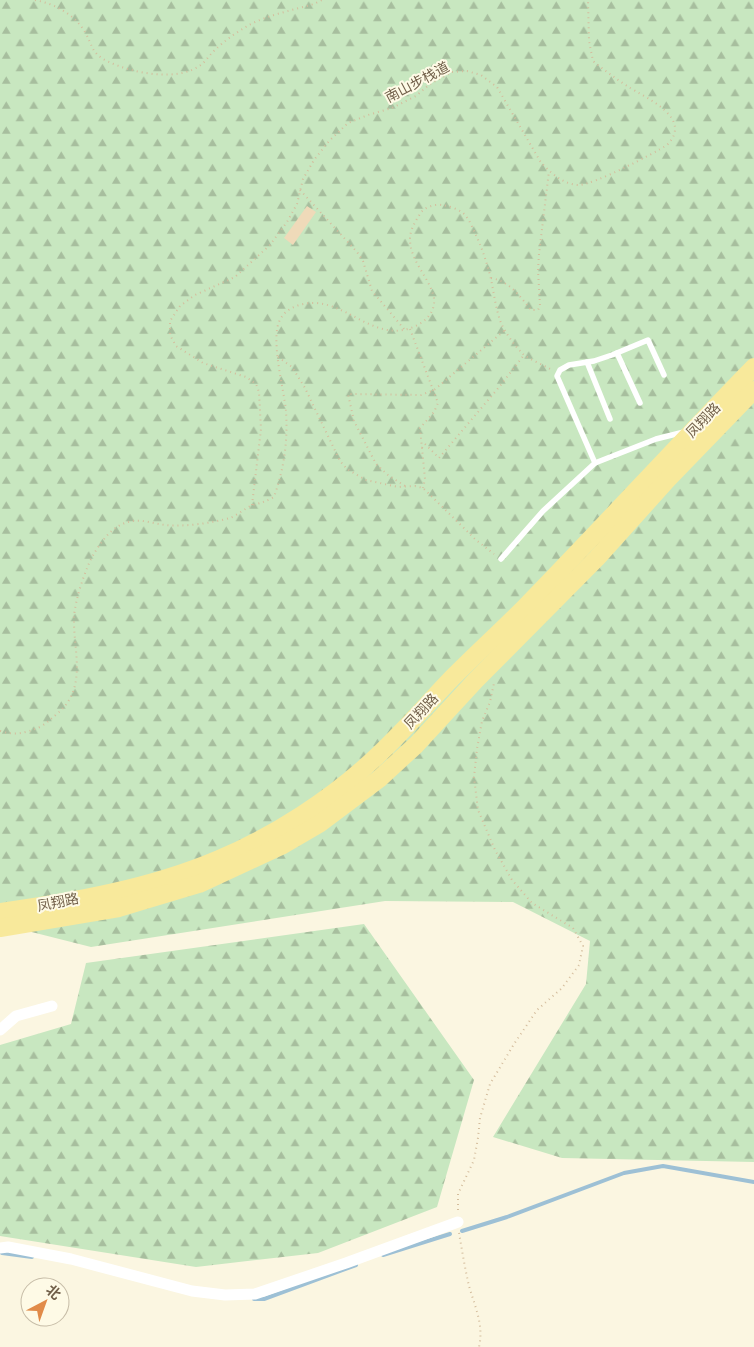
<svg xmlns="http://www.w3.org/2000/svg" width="754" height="1347" font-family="Figtree,'Noto Sans SC',sans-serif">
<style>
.forest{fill:url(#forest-firs)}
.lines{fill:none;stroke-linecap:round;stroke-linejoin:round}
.stream{stroke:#9dc0d5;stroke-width:4}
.building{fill:#efdab9}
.path{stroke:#d4bd9d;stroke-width:2;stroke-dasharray:1 4;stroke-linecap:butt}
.lane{stroke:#fff;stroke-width:5.5}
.street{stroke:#fff;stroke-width:11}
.primary{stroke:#f8e99b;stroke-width:18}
.labels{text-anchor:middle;stroke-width:4;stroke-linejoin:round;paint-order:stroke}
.street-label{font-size:14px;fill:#715f49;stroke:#fefae6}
</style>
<defs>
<pattern id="forest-firs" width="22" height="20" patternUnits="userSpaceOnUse" patternTransform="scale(1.25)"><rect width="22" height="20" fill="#c8e7c0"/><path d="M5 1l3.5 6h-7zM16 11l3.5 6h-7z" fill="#a7be9e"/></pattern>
</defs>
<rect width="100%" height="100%" fill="#fbf6e1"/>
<g class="forest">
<path d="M0 0H754V1162L562 1158 493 1137 586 984 590 941 513 902 385 901 91 947 0 924Z"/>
<path d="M364 924 474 1080 437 1207 318 1253 196 1267 0 1236V1045L71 1024 86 963Z"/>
</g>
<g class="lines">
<g class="stream">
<path d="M462 1231 507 1217 624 1173 663 1166 754 1182"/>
<path d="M2 1253 32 1257"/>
<path d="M383 1255 450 1234"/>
<path d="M254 1299H264L356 1265"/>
</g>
</g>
<path class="building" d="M307 206 316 212 293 245 284 238Z"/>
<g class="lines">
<g class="path">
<path d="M35 0C55 4 74 14 85 32 93 46 91 53 107 61 131 73 179 83 202 64 207 60 210 54 215 50 224 41 237 32 249 25 268 15 293 10 314 4L322 0"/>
<path d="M300 190 357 252 363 261 372 291 405 330"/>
<path d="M491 278C509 281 520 296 531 310H538L540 306 538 270 539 254 549 171"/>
<path d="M410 329 438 403 434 412 420 428 425 479 423 488"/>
<path d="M278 357 292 367 305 388 340 461 347 469 366 480 398 487 415 486 423 488 476 540 494 554"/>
<path d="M422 448 425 444 439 458 500 386 524 355"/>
<path d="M405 486 388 475 376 464 354 421 348 394 421 395 434 390 505 330"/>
<path d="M252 505 261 429 259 392 256 384 246 377 203 363 176 346 170 335V321L180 306 195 295 235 277 270 245 287 222 297 204 303 179 314 160 329 141 348 123 368 115 392 108 416 96 430 84 452 72 467 71 481 75 497 87 540 161C549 172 564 185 579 185 593 185 653 154 667 145 694 118 646 98 627 86 615 78 604 70 593 61L589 41 588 0"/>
<path d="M0 731C16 736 25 733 40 727 47 723 52 718 58 713 88 687 73 651 74 617 75 600 86 566 95 552 103 539 113 526 128 522 141 518 153 524 166 525 184 527 212 523 230 518 238 515 245 508 253 505 261 503 267 501 274 497 284 469 288 441 286 411 284 389 269 336 281 318 287 308 299 304 310 303 344 301 370 336 403 330 420 327 439 314 433 294 427 275 410 260 410 239 410 230 415 222 420 214 424 207 434 204 442 205 449 206 458 209 463 213 469 218 472 227 475 233 482 248 487 263 491 279 494 294 496 310 501 323 506 334 515 346 523 354 530 360 542 364 550 369"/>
<path d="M458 1210V1194L474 1160 478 1138 480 1118 490 1084 514 1044 537 1010 562 988 579 965 583 946 573 928 532 903 512 880 495 850 478 810 474 777 477 749 482 721 490 702 494 683"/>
<path d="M459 1233C462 1250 465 1269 469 1286 475 1307 484 1325 479 1347"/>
</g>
<g class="lane">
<path d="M617 353 640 403"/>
<path d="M587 362 610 419"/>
<path d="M595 463 557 376 560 370 569 365 594 361 612 355 648 340 664 375"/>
<path d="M501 559 543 511 595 463 656 439 684 432"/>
</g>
<g class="street">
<path d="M0 1030 16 1016 52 1006"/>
<path d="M0 1248 8 1247 71 1259 192 1291 225 1295 255 1294 346 1263 458 1222"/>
</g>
<g class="primary">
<path d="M0 912C73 902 151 888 219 859 274 836 333 798 376 757 403 732 427 704 452 678 476 654 501 631 525 607 602 528 677 446 754 367"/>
<path d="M0 928 119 908 199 884 283 845 319 824 379 779 416 745 475 681 597 558 668 479 754 390"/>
</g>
</g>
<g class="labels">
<g class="street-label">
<text transform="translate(417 82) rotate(-28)" y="5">南山步栈道</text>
<text transform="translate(703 420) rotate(-46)" y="5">凤翔路</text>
<text transform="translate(421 711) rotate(-47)" y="5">凤翔路</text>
<text transform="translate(58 902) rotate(-11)" y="5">凤翔路</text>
</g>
</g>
<g transform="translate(45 1302) rotate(41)"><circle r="24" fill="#fefae6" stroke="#c6bca7"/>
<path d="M0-4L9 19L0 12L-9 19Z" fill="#e18b49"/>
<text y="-8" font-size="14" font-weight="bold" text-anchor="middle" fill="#715f49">北</text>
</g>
</svg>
